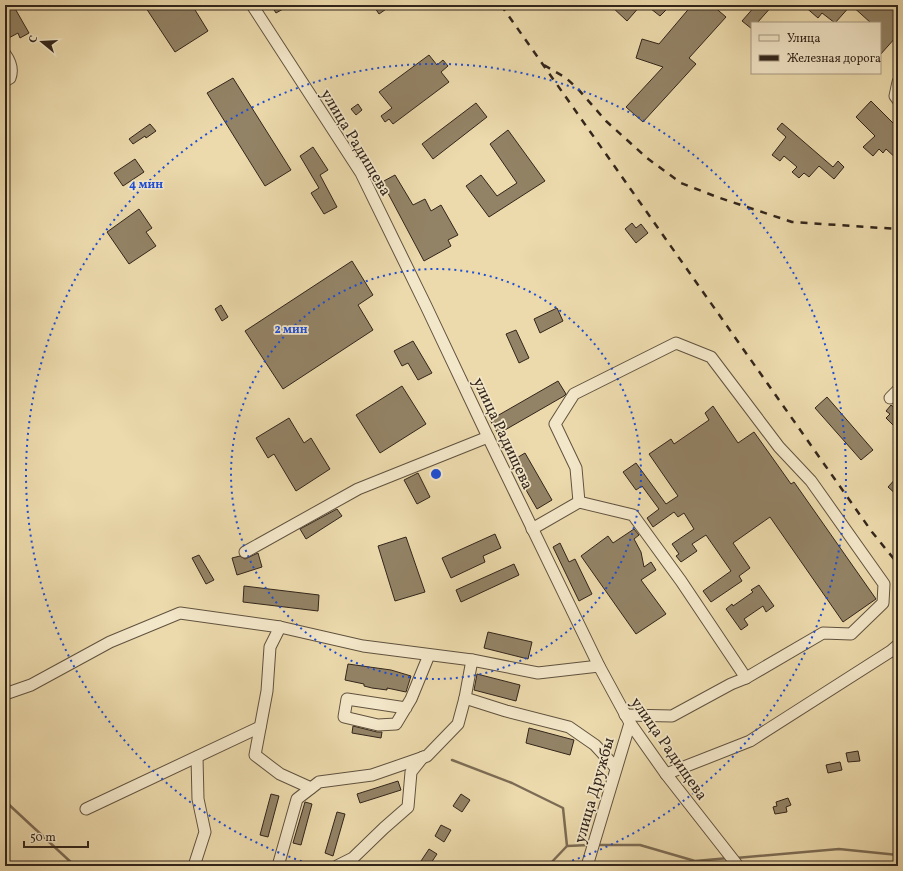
<svg xmlns="http://www.w3.org/2000/svg" width="903" height="871" font-family="Vollkorn,serif">
<style>
.lines{fill:none;stroke-linecap:round;stroke-linejoin:round}
.stream{stroke:#7c6c55;stroke-width:2.5}
.building{fill:#938366;stroke:#32251b}
.minor-casing{stroke:#60523f;stroke-width:13}
.minor{stroke:#f3e7c9;stroke-width:11}
.rail{stroke:#32251b;stroke-width:2.5;stroke-dasharray:7 7;stroke-linecap:butt}
.ring{fill:none;stroke:#1d4ed8;stroke-width:2;stroke-dasharray:2 4}
.labels{text-anchor:middle;stroke-width:3.5;stroke-linejoin:round;paint-order:stroke}
.street-label{font-size:16px;fill:#32251b;stroke:#f3e7c9}
.centre{fill:#1d4ed8;stroke:#f3e7c9;stroke-width:2}
.ring-label{font-size:12px;text-anchor:middle;font-weight:bold;fill:#1d4ed8;stroke:#f3e7c9;stroke-width:3.5;stroke-linejoin:round;paint-order:stroke}
</style>
<rect width="100%" height="100%" fill="#ecdaac"/>
<filter id="stains"><feTurbulence type="fractalNoise" baseFrequency=".005" numOctaves="4"/><feColorMatrix values="0 0 0 0 .2 0 0 0 0 .09 0 0 0 0 .02 0 0 0 .5 -.17"/></filter>
<radialGradient id="worn" r=".72"><stop offset=".6" stop-color="#630" stop-opacity="0"/><stop offset="1" stop-color="#630" stop-opacity=".3"/></radialGradient>
<g class="lines">
<g class="stream">
<path d="M452 760 512 783 563 808 567 846"/>
<path d="M5 801 75 866"/>
<path d="M596 845H640L695 861 729 858"/>
<path d="M736 858 839 849 898 855"/>
<path d="M548 866 567 846 589 845"/>
</g>
</g>
<g class="building">
<path d="M5 5H13L29 33 20 38 18 33 5 40Z"/>
<path d="M144 5H192L208 31 175 52Z"/>
<path d="M271 5H290L276 13Z"/>
<path d="M373 5H392L379 14Z"/>
<path d="M610 5H641L627 21Z"/>
<path d="M646 5H671L660 16Z"/>
<path d="M692 5H712L726 17 689 58 696 64 643 122 626 107 663 67 636 58 642 39 659 44Z"/>
<path d="M756 5H773L757 23H752V29L742 21Z"/>
<path d="M803 5H851L835 23 822 13 818 18Z"/>
<path d="M851 5H898V31L894 36 896 37 880 55V23H871Z"/>
<path d="M429 55 437 65 443 60 448 66 441 72 449 82 393 124 389 119 385 122 381 116 392 108 379 92Z"/>
<path d="M233 78 291 170 265 186 207 93Z"/>
<path d="M871 101 898 128V160L886 149 883 153 879 149 873 156 863 147 875 136 856 117Z"/>
<path d="M476 103 487 117 433 159 422 144Z"/>
<path d="M358 104 362 110 356 115 351 109Z"/>
<path d="M782 123 833 167 838 161 844 167 834 179 819 166 809 177 804 173 799 178 792 172 797 167 784 156 780 161 772 155 786 137 777 129Z"/>
<path d="M150 124 156 131 146 138 145 136 133 144 129 139Z"/>
<path d="M508 130 545 181 489 217 466 186 481 175 497 196 517 183 490 144Z"/>
<path d="M313 147 328 170 320 175 337 207 324 214 311 193 319 188 300 156Z"/>
<path d="M135 159 144 172 123 186 114 173Z"/>
<path d="M395 175 413 205 425 199 431 211 441 205 458 235 448 240 451 246 424 261 382 182Z"/>
<path d="M139 209 152 228 146 232 156 246 129 264 107 232Z"/>
<path d="M632 223 636 228 641 224 648 233 636 243 625 229Z"/>
<path d="M352 261 373 295 358 305 373 330 283 389 245 331Z"/>
<path d="M221 305 228 317 222 321 215 309Z"/>
<path d="M557 308 563 321 540 333 534 319Z"/>
<path d="M516 330 529 358 519 363 506 334Z"/>
<path d="M413 341 432 373 418 380 408 363 402 366 394 351Z"/>
<path d="M558 381 566 394 564 396 498 434 490 420Z"/>
<path d="M402 386 426 424 380 453 356 415Z"/>
<path d="M827 397 873 450 861 460 815 408Z"/>
<path d="M891 405 898 411V430L886 418 890 414 886 411Z"/>
<path d="M713 406 738 443 754 432 791 484 794 482 876 599 843 622 770 517 733 543 750 568 739 576 742 581 711 602 703 591 731 571 706 535 692 544 697 551 681 562 676 556 679 554 672 544 694 529 684 513 678 517 674 512 653 527 647 518 659 509 642 486 636 490 623 472 636 463 666 504 678 496 649 454 671 439 674 444 709 420 705 413Z"/>
<path d="M289 418 304 443 311 438 330 469 296 491 274 454 268 458 256 438Z"/>
<path d="M525 453 552 500 537 509 510 462Z"/>
<path d="M418 473 430 497 417 504 404 480Z"/>
<path d="M898 476V496L888 487Z"/>
<path d="M337 509 342 516 306 539 300 529Z"/>
<path d="M634 529 639 535 634 539 641 552 644 567 651 562 656 570 641 580 666 614 636 634 581 556 608 536 613 543Z"/>
<path d="M495 534 501 548 483 556 485 562 451 578 442 558Z"/>
<path d="M406 537 425 592 395 601 378 546Z"/>
<path d="M560 543 569 562 575 559 592 594 579 601 553 547Z"/>
<path d="M258 553 262 567 237 575 232 558 240 556 245 559Z"/>
<path d="M199 555 214 580 206 584 192 558Z"/>
<path d="M514 564 519 575 461 602 456 590Z"/>
<path d="M759 585 774 606 766 612 763 606 744 619 748 625 741 630 726 609 732 604 733 606 753 592 751 590Z"/>
<path d="M244 586 319 595 318 611 243 602Z"/>
<path d="M488 632 532 642 528 659 484 648Z"/>
<path d="M348 664 391 670 411 676 406 692 387 688V690L372 688 364 686V684L345 680Z"/>
<path d="M477 674 520 685 516 701 474 690Z"/>
<path d="M353 726 377 732H382L381 738 352 733Z"/>
<path d="M529 728 574 740 570 755 526 743Z"/>
<path d="M858 751 860 761 848 762 846 753Z"/>
<path d="M840 762 842 770 828 773 826 765Z"/>
<path d="M398 781 401 790 360 803 357 794Z"/>
<path d="M271 794 279 796 268 837 260 835Z"/>
<path d="M461 794 470 800 462 812 453 806Z"/>
<path d="M788 798 791 805 786 807 787 812 775 814 773 807 777 806 776 802Z"/>
<path d="M305 802 312 804 301 845 293 843Z"/>
<path d="M337 812 345 814 333 856 325 853Z"/>
<path d="M441 825 451 830 444 842 435 836Z"/>
<path d="M429 849 437 854 429 866 421 861Z"/>
</g>
<g class="lines">
<defs>
<g id="minor">
<path d="M252 5 361 173 426 306 488 437 599 666 630 723 666 774 738 866"/>
<path d="M5 54C10 61 13 70 10 78L5 81"/>
<path d="M898 82 895 96 898 100"/>
<path d="M890 398 898 390"/>
<path d="M579 502 633 515 681 581 746 678"/>
<path d="M532 529 579 502 576 468 555 424 574 394 676 343 711 357 779 447 811 481 884 584 883 603 851 634 823 633 746 678 731 684 672 716 625 715"/>
<path d="M245 552 358 489 488 437"/>
<path d="M280 627 270 647 267 691 255 755 280 774 311 788"/>
<path d="M5 694 31 685 110 642 180 613 280 627 363 646 472 660"/>
<path d="M465 698 506 711 569 727 595 745 616 768"/>
<path d="M406 708 347 699 344 717 378 725 396 724 411 699 429 655"/>
<path d="M666 774 750 741 891 651 898 645"/>
<path d="M86 809 260 727"/>
<path d="M194 866 205 832 198 799 197 757"/>
<path d="M278 866 297 799 319 782 372 775 427 756 458 724 465 698 472 660 538 673 599 666"/>
<path d="M337 866 353 858 384 828 408 807 411 772 423 757"/>
<path d="M587 866 630 723"/>
</g>
</defs>
<use href="#minor" class="minor-casing"/>
<use href="#minor" class="minor"/>
<g class="rail">
<path d="M501 5 872 532 898 564"/>
<path d="M544 65 566 78 578 89 606 121 647 158 681 183 717 197 792 222 898 229"/>
</g>
</g>
<g class="ring">
<circle cx="436" cy="474" r="205"/>
<path d="M313 865A410 410 0 1 1 559 865"/>
</g>
<g class="labels">
<g class="street-label">
<text transform="translate(357 142) rotate(59)" y="6">улица Радищева</text>
<text transform="translate(504 433) rotate(65)" y="6">улица Радищева</text>
<text transform="translate(670 748) rotate(55)" y="6">улица Радищева</text>
<text transform="translate(593 790) rotate(-74)" y="6">улица Дружбы</text>
</g>
</g>
<circle cx="436" cy="474" r="6" class="centre"/>
<g class="ring-label">
<text x="146" y="188">4 мин</text>
<text x="291" y="333">2 мин</text>
</g>
<rect width="903" height="871" fill="none" stroke="#ecdaac" stroke-width="20"/>
<rect x="6" y="6" width="891" height="859" fill="none" stroke="#32251b" stroke-width="2"/>
<rect x="10" y="10" width="883" height="851" fill="none" stroke="#32251b"/>
<rect x="751" y="22" width="130" height="52" fill="#f3e7c9" stroke="#a69983"/>
<rect x="759" y="35" width="20" height="6" fill="#f3e7c9" stroke="#a69983"/>
<text x="787" y="42" font-size="12" fill="#32251b">Улица</text>
<rect x="759" y="55" width="20" height="6" fill="#32251b" stroke="#a69983"/>
<text x="787" y="62" font-size="12" fill="#32251b">Железная дорога</text>
<g transform="translate(42 42) rotate(288)" stroke="#f3e7c9" stroke-width="3" paint-order="stroke">
<path d="M0-3L7 15L0 10L-7 15Z" fill="#32251b"/>
<text y="-6" font-size="11" font-weight="bold" text-anchor="middle" fill="#32251b">С</text>
</g>
<path d="M24 841v6h64v-6" fill="none" stroke="#32251b" stroke-width="2"/>
<text x="30" y="841" font-size="12" fill="#32251b" stroke="#f3e7c9" stroke-width="3" paint-order="stroke">50 m</text>
<rect width="100%" height="100%" filter="url(#stains)"/>
<rect width="100%" height="100%" fill="url(#worn)"/>
</svg>
